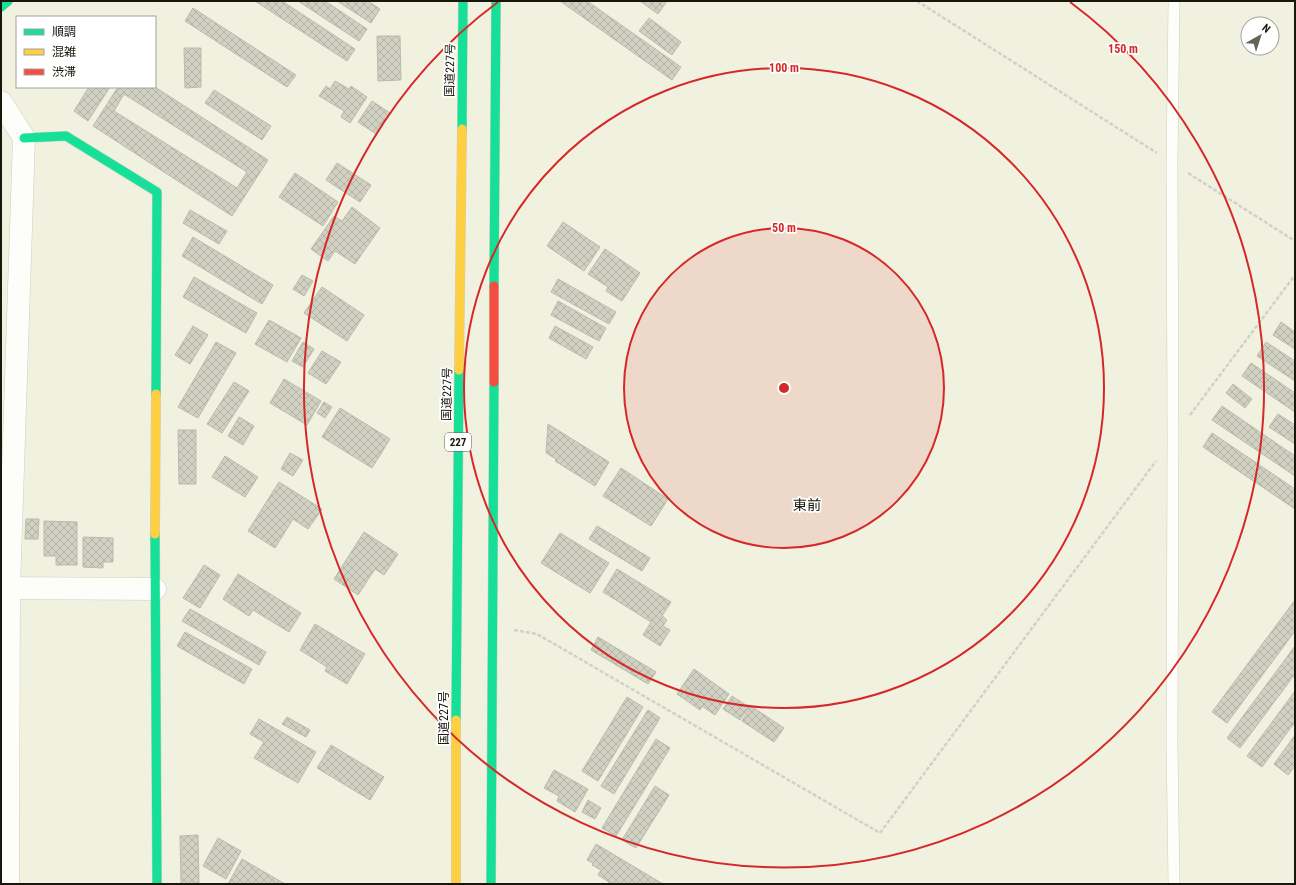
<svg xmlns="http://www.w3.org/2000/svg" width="1296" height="885" font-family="'Roboto Condensed','Noto Sans JP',sans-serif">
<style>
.building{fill:url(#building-cross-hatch);stroke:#bbbaad;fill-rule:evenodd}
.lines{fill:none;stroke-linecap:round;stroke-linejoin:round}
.lane-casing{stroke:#cfcec0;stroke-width:12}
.street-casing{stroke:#cfcec0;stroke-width:23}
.fast-casing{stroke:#cfcec0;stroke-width:10}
.slow-casing{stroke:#cfcec0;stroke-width:10}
.jam-casing{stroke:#cfcec0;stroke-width:10}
.path{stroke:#d1d1cc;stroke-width:2.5;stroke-dasharray:4 2;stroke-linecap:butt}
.lane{stroke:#fdfdfa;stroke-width:11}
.street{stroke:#fdfdfa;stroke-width:22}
.fast{stroke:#16e098;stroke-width:9}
.slow{stroke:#ffcf43;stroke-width:9}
.jam{stroke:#f24e42;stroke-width:9}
.ring{fill:none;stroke:#d62828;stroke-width:2}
.labels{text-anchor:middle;stroke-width:3.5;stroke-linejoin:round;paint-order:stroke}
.shield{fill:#fff;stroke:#5d5d55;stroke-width:1}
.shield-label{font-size:11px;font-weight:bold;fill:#18170c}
.street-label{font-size:12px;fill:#18170c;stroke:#fff}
.quarter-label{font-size:14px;fill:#18170c;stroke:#fff}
.centre{fill:#d62828;stroke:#fff;stroke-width:2}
.ring-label{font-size:12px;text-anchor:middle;font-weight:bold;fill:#d62828;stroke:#fff;stroke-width:3.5;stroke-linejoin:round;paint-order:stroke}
</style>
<defs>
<pattern id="building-cross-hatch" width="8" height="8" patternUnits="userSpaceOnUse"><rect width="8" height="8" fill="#d1d1c3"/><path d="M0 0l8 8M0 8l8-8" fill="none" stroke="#b3b3a6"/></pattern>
</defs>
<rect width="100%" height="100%" fill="#f1f1e0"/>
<g class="building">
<path d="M255 1H282L355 49 347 61Z"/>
<path d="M298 1H325L367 29 359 41Z"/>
<path d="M337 1H368L380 9 371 23Z"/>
<path d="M560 1H587L681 67 672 80Z"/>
<path d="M640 1H667L658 14Z"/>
<path d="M193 8 296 75 287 87 185 21Z"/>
<path d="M649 18 681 42 672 55 639 31Z"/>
<path d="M377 36H400L401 80 378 81Z"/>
<path d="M184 48H201V87L185 88Z"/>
<path d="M335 81 349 89 351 86 367 97 350 123 341 117 344 111 319 96 326 86 330 89Z"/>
<path d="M89 87H110L88 121 74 111Z"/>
<path d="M118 87H155L268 160 232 216 93 126ZM124 94 247 172 237 188 114 111Z"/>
<path d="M214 90 271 126 262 140 205 103Z"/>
<path d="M372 101 390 113 376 134 358 122Z"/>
<path d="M337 163 371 185 360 202 326 180Z"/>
<path d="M295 173 338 202 323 226 279 197Z"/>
<path d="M352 207 380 228 355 264 335 251 328 261 311 249 334 216 342 221Z"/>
<path d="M190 210 227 231 219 244 183 223Z"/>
<path d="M563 222 600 247 584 271 547 246Z"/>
<path d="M193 237 273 285 262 304 182 256Z"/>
<path d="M605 249 640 273 622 301 606 291 608 287 588 274Z"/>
<path d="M302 275 313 281 304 296 293 289Z"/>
<path d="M194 277 257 313 246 333 183 297Z"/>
<path d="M558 279 616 312 609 324 551 292Z"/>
<path d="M322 287 364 315 347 341 304 313Z"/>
<path d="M558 301 606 328 599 341 551 315Z"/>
<path d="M269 320 301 338 287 362 255 344Z"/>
<path d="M1281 322 1295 332V349L1273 335Z"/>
<path d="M193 326 208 335 190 364 175 355Z"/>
<path d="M555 326 593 347 586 359 549 338Z"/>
<path d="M216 342 236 353 198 418 178 407Z"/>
<path d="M303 342 314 349 303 367 292 361Z"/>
<path d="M1266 342 1295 361V381L1257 356Z"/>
<path d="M322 351 341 362 326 384 308 373Z"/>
<path d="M1251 363 1295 393V412L1242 376Z"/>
<path d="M284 379 321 401 307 425 270 403Z"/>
<path d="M234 382 249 391 222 433 207 424Z"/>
<path d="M1233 384 1252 399 1245 408 1226 393Z"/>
<path d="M324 402 332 407 325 418 317 413Z"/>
<path d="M1222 406 1295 456V476L1212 420Z"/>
<path d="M340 408 390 439 372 468 322 437Z"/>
<path d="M1278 414 1295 425V444L1269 427Z"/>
<path d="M239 417 254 426 243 445 228 436Z"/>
<path d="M548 424 609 462 595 486 555 461 556 459 546 453Z"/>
<path d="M178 430H196V484H179Z"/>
<path d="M1212 433 1295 489V509L1203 447Z"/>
<path d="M290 453 303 460 293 476 281 469Z"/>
<path d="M225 456 258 477 245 497 212 477Z"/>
<path d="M621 468 668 499 651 526 603 496Z"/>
<path d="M279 482 322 509 308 529 293 519 275 548 248 531Z"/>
<path d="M26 519H39L38 539H25Z"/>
<path d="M44 521 77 522V565H56V556H44Z"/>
<path d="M597 526 650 558 642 571 589 539Z"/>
<path d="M364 532 398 554 384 575 375 569 358 595 334 579Z"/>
<path d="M560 533 609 563 590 593 541 563Z"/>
<path d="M83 537 113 538V562H103V568L83 567Z"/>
<path d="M204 565 220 575 200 608 183 598Z"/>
<path d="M617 569 671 602 662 616 667 620 663 626 670 630 660 646 643 635 651 622 603 592Z"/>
<path d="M238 574 301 613 289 632 253 610 249 616 223 599Z"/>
<path d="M1295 600V631L1227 723 1212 712Z"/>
<path d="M190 609 266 652 259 665 182 621Z"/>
<path d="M315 624 365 654 347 684 325 671 327 667 300 650Z"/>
<path d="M185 632 252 669 244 684 177 646Z"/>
<path d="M598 637 656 672 648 684 591 650Z"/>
<path d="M1295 646V674L1240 748 1227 738Z"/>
<path d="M694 669 729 694 715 715 702 706 700 710 677 694Z"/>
<path d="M1295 691V722L1262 767 1247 756Z"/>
<path d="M732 696 749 707 740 720 723 709Z"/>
<path d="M627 697 643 707 598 781 582 771Z"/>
<path d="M751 706 784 728 774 742 742 721Z"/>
<path d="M648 710 660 718 614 794 601 786Z"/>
<path d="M287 717 310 730 306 737 282 724Z"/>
<path d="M259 719 316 752 298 783 254 758 264 742 250 734Z"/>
<path d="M1295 735V766L1288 775 1274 764Z"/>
<path d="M656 739 670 748 616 836 602 828Z"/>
<path d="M331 745 384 777 370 800 317 768Z"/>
<path d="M554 770 588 789 575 812 557 801 559 796 544 788Z"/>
<path d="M655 786 669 795 636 848 622 840Z"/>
<path d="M588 800 601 808 595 819 582 812Z"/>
<path d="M198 835 199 884H181L180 836Z"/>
<path d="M218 838 241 851 226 879 203 866Z"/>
<path d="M596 844 663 884H608L609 882 598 875 601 870 592 865 593 863 587 860Z"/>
<path d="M242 859 285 884H228Z"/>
</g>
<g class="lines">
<defs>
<path id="lane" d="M1174 884 1172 743 1173 438 1172 163 1174 1"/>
<g id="street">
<path d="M1 102 24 138 9 588 8 884"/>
<path d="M1 588 155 589"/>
</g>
<g id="fast">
<path d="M1 7 8 1"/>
<path d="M462 129 463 1"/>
<path d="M24 138 66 136 157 192 156 394"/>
<path d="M494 286 496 1"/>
<path d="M155 534 157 884"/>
<path d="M456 720 459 370"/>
<path d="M491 884 494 382"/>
</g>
<g id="slow">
<path d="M459 370 462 129"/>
<path d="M155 534 156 394"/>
<path d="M456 720V884"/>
</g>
<path id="jam" d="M494 382V286"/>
</defs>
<use href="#lane" class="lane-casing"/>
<use href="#street" class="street-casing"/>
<use href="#fast" class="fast-casing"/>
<use href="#slow" class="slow-casing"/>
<use href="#jam" class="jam-casing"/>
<g class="path">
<path d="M917 1 1157 153"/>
<path d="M1188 173 1295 241"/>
<path d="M1190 415 1295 275"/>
<path d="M514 630 537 634 880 833 1156 461"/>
</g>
<use href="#lane" class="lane"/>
<use href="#street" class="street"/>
<use href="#fast" class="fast"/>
<use href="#slow" class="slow"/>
<use href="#jam" class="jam"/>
</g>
<circle cx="784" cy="388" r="160" fill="#d62828" fill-opacity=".12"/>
<g class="ring">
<circle cx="784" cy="388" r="160"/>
<circle cx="784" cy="388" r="320"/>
<path d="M1070 2A480 480 0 1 1 498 2"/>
</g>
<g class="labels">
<rect class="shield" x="445" y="433" width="26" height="18" rx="3"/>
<g class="shield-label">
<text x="458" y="446">227</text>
</g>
<g class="street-label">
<text transform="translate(450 70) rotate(-89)" y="4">国道227号</text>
<text transform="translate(447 394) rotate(-89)" y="4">国道227号</text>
<text transform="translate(444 718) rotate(-90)" y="4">国道227号</text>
</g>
<g class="quarter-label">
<text x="807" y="510">東前</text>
</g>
</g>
<circle cx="784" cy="388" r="6" class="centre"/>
<g class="ring-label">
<text x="1123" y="53">150 m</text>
<text x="784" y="72">100 m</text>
<text x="784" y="232">50 m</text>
</g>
<rect width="1296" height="885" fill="none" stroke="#18170c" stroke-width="4"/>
<rect x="16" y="16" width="140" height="72" fill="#ffffff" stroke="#a3a29e"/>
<rect x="24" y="29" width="20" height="6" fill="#16e098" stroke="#a3a29e"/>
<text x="52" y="36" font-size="12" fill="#18170c">順調</text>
<rect x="24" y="49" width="20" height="6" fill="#ffcf43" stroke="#a3a29e"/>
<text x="52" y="56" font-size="12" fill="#18170c">混雑</text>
<rect x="24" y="69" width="20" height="6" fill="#f24e42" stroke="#a3a29e"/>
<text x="52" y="76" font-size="12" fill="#18170c">渋滞</text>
<g transform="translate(1260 36) rotate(39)"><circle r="19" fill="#ffffff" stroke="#a3a29e"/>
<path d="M0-3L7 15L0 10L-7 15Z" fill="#646356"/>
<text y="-6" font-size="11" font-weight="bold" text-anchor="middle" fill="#18170c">N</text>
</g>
</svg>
